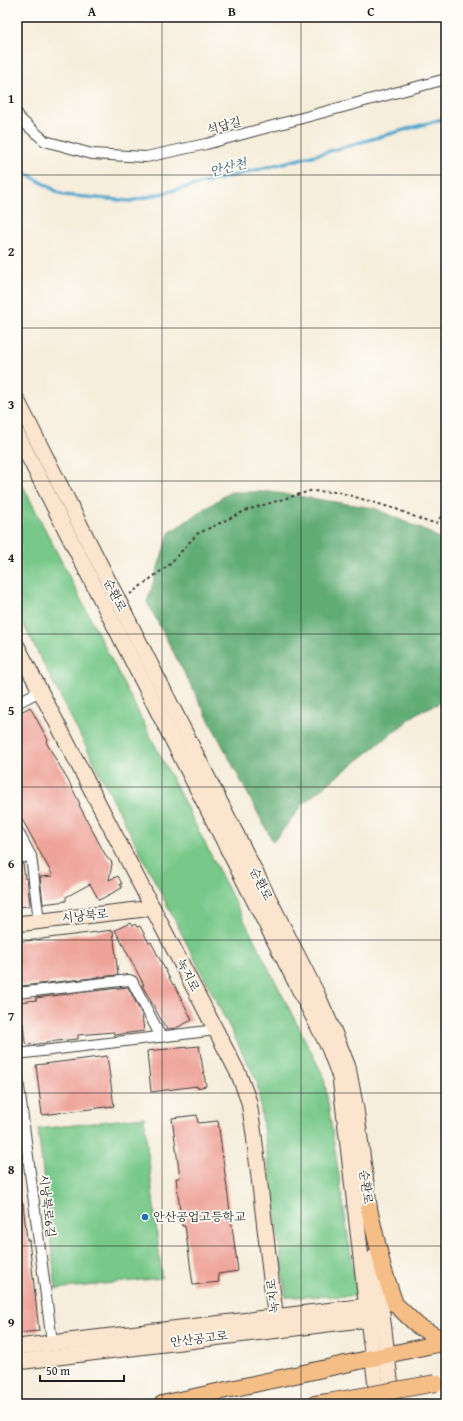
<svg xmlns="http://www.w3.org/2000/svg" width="463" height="1421" font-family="'Gentium Book Plus','Noto Serif KR',serif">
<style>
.green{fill:#77c889;stroke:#4a7252}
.forest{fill:#61ac75;stroke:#3e6448}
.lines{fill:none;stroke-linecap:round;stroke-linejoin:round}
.stream{stroke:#52a7ce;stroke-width:3.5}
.building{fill:#eea399}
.street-casing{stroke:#3d3b39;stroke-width:12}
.secondary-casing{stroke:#3d3b39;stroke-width:17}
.primary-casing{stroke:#3d3b39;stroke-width:18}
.path{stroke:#3d3b39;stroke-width:2;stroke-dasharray:3 3;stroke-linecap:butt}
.street{stroke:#fff;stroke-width:10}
.secondary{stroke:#fbe5cf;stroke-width:15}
.primary{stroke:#f6be87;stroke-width:16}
.primary-bridge-casing{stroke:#3d3b39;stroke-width:18;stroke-linecap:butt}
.primary-bridge{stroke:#f6be87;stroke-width:16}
.grid{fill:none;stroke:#1c1c1c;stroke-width:1;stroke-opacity:0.55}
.poi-dot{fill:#1f6fb2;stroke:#fdfcf7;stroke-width:1.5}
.labels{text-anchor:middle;stroke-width:3.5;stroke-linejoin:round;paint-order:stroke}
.street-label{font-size:12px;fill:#1c1c1c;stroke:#fdfcf7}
.poi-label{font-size:12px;fill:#1c1c1c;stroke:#fdfcf7;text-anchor:start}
.water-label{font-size:13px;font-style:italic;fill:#345b6c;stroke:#fdfcf7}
.neatline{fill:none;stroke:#1c1c1c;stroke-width:1.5}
.grid-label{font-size:13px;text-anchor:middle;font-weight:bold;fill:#1c1c1c}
</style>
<rect width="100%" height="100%" fill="#fdfcf7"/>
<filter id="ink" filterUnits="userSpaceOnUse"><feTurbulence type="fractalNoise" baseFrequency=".025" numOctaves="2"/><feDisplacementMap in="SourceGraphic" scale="8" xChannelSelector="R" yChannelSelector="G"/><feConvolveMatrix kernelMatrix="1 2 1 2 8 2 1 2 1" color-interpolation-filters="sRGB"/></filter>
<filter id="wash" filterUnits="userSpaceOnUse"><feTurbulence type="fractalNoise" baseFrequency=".012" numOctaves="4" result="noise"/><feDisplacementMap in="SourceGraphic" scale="16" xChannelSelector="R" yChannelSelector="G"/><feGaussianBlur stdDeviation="0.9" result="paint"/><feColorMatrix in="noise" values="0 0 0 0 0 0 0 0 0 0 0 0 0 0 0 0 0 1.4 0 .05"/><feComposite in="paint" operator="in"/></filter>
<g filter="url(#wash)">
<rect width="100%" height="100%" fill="#f6eddb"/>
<g class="green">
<path d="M17 474 324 1077 357 1296 286 1297 257 1081 17 612Z"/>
<path d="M144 1117 162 1278 56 1289 38 1129Z"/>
</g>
<path class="forest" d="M230 492H271L374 508 428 532 446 542V700L419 712 306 801 273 842 147 602 169 533Z"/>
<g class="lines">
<path class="stream" d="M17 168 63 195 131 201 316 155 446 118"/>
</g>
<g id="blocks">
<g class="building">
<path d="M30 707 48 740 46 742 70 784 80 804 79 805 107 858 111 861 112 864 109 880 118 876 122 884H120L122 888 99 900 90 884 66 897V901L43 904 40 877 53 876 17 810V714Z"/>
<path d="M17 864H23L25 879 27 878 30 905 29 906 17 907Z"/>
<path d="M130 923 132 926 135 924 137 927 140 926 149 943 151 942 173 985 174 984 192 1020 176 1028 167 1029 164 1025 142 985H144L115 930Z"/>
<path d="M113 930 118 975 22 986 17 981V942Z"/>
<path d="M128 987 142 1015 144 1031 114 1035V1032L78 1035V1039L46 1042V1043L29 1045 25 1043 23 1023H21L19 1002 37 1000 35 998Z"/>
<path d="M199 1046 206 1086 197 1088V1086L151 1092 147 1051Z"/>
<path d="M107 1056 114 1106 42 1115 36 1065Z"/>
<path d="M197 1115 198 1123 218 1121 238 1271 218 1274 219 1282 193 1285 185 1226H182L176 1178H180L172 1118Z"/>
<path d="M23 1203 27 1240H29L39 1331 17 1333V1204Z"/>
</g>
</g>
</g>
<g filter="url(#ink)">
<use href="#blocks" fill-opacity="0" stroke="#3d3b39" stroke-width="1"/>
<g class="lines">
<defs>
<g id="street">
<path d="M17 113 20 119 45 141 92 154 146 157 206 144 446 79"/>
<path d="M17 703 40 691"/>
<path d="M17 830 31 856 39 921"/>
<path d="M17 858 31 856"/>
<path d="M17 993 129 980 132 981 161 1037"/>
<path d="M17 1054 216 1030"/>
<path d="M17 1072 52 1342"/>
</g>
<g id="secondary">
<path d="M17 400 317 994 334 1032 348 1067 356 1109 371 1220"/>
<path d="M17 434 329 1048 340 1077 378 1404"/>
<path d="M17 646 239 1075 249 1102 254 1135 277 1330"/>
<path d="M17 924 153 908"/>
<path d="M375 1256 393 1404"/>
<path d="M17 1347 376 1305"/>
<path d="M17 1362 377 1318"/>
</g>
<g id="primary">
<path d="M369 1209 383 1268 395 1304 418 1326 446 1342"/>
<path d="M162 1404 446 1342"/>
<path d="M315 1404 328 1402"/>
</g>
</defs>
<use href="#street" class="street-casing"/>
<use href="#secondary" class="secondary-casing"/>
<use href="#primary" class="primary-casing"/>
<path class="path" d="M130 594 169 565 197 534 247 510 310 491 338 492 396 509 425 521 436 523 443 514 446 490"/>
<use href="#street" class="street"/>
<use href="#secondary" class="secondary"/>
<use href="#primary" class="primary"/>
<defs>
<path id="primary-bridge" d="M328 1402 436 1383"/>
</defs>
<use href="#primary-bridge" class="primary-bridge-casing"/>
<use href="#primary-bridge" class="primary-bridge"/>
</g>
</g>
<path class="grid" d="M162 17V1404M301 17V1404M17 175H446M17 328H446M17 481H446M17 634H446M17 787H446M17 940H446M17 1093H446M17 1246H446"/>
<circle class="poi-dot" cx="145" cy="1217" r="4"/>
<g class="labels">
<g class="street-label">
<text transform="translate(224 126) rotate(-15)" y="4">석답길</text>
<text transform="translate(115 595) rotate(63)" y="4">순환로</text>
<text transform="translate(261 884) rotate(63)" y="4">순환로</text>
<text transform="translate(85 916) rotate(-6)" y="4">시낭북로</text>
<text transform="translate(188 975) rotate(63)" y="4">녹지로</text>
<text transform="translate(366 1187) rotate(82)" y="4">순환로</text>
<text transform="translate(47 1206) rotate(83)" y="4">시낭북로6길</text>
<text transform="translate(273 1296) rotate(-97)" y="4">녹지로</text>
<text transform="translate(199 1339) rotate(-7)" y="4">안산공고로</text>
</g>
<g class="poi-label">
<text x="153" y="1221">안산공업고등학교</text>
</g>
<g class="water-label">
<text transform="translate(228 167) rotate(-14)" y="5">안산천</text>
</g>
</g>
<rect width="463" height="1421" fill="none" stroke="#fdfcf7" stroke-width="44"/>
<path d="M40 1375v6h84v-6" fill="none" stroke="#1c1c1c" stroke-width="2"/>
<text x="46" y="1375" font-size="12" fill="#1c1c1c" stroke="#fdfcf7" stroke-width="3" paint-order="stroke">50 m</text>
<rect x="22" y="22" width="419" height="1377" class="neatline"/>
<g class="grid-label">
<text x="92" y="16">A</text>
<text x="232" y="16">B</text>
<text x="371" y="16">C</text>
<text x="11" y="103">1</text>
<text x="11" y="256">2</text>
<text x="11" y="409">3</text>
<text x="11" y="562">4</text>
<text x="11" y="715">5</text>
<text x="11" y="868">6</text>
<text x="11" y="1021">7</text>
<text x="11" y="1174">8</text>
<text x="11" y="1327">9</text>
</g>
</svg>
